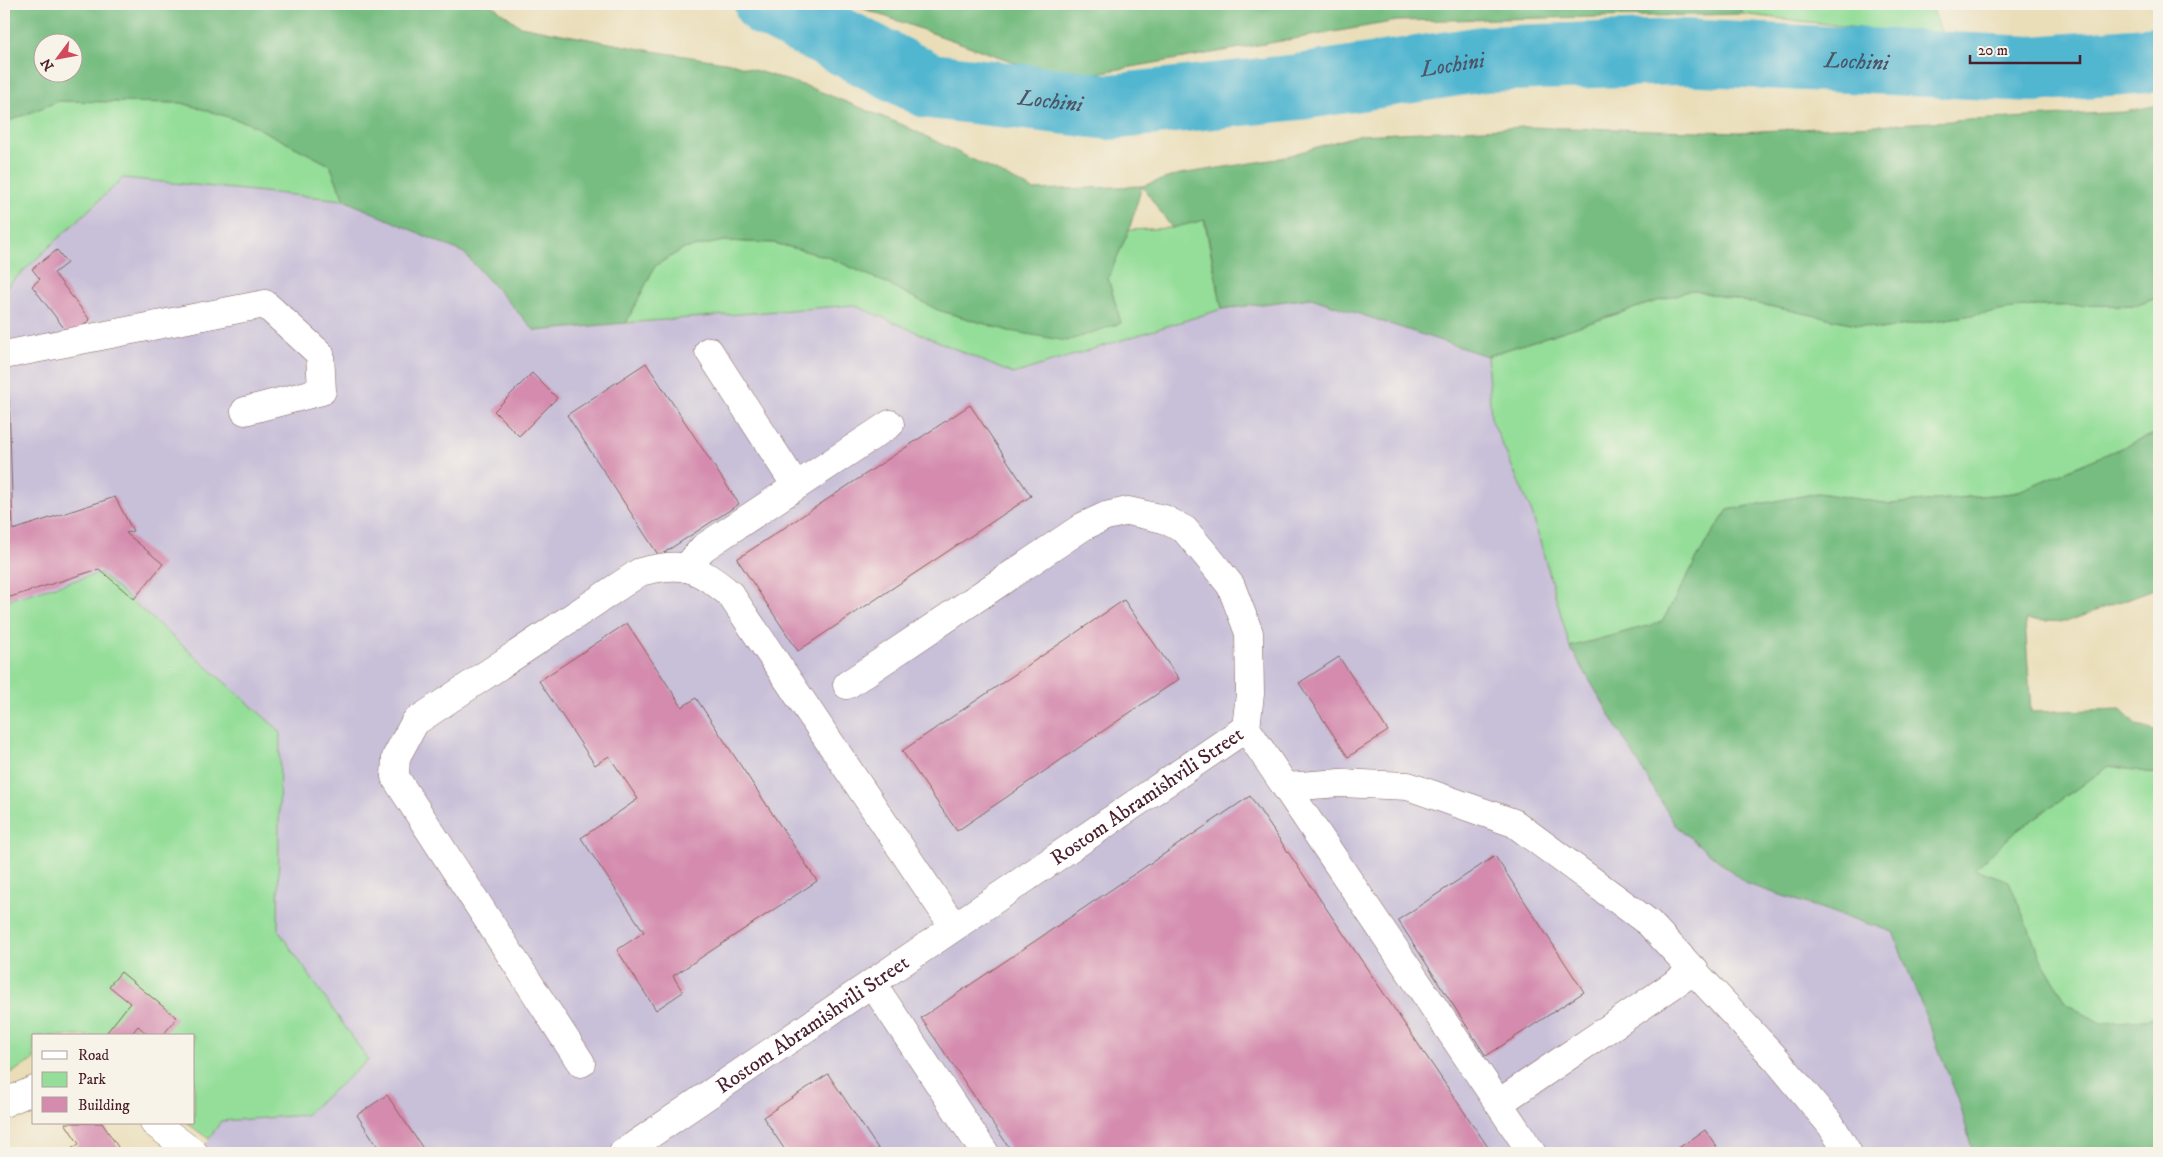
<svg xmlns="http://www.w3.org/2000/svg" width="2163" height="1157" font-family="'IM FELL DW Pica',serif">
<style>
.industrial{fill:#c8bfd8}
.green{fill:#94de99;stroke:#6f7e62}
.forest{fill:#77bd81;stroke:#606e56;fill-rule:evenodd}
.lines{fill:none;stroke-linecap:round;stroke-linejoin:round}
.river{stroke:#51b6d0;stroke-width:66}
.building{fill:#d48bae}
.minor-casing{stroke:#82625d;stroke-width:29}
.path{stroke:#82625d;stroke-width:3;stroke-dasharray:1 4;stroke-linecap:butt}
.minor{stroke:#fff;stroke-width:28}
.labels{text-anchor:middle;stroke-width:4;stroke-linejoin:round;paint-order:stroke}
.street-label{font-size:21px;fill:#4a1f2b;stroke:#f7f3e8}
.water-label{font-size:22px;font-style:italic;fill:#4c5465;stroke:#f7f3e8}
</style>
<rect width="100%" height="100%" fill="#f7f3e8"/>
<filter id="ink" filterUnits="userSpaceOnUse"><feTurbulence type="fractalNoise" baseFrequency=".02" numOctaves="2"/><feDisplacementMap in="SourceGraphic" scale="10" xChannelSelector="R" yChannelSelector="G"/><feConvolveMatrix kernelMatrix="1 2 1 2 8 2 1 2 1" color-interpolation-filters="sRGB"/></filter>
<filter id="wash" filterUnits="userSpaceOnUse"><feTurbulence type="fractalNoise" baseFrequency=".0096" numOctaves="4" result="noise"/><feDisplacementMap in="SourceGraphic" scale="20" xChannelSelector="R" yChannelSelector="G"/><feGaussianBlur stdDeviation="1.12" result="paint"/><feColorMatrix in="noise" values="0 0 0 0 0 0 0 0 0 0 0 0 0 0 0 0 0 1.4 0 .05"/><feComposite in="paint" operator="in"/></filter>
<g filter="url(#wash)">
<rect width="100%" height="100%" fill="#eadeb9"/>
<path class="industrial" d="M123 178 344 200 464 253 535 331 854 305 1013 374 1222 309 1311 298 1487 356 1491 418 1532 513 1570 647 1675 825 1747 884 1893 932 1960 1104 1973 1153H200L221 1121 305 1114 368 1060 278 930 280 731 100 573 4 601V289Z"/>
<g class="green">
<path d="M1739 4H1931L1943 38 1742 14Z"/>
<path d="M58 101 182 103 248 123 330 165 344 200 123 178 4 289V123Z"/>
<path d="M1204 219 1222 309 1013 374 854 305 626 323 655 266 683 249 724 241 774 243 828 257 886 283 938 310 1009 331 1121 323 1108 278 1129 230 1172 228Z"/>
<path d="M1691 290 1880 329 2032 306 2138 305 2159 297V432L2014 493 1891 504 1818 493 1728 510 1705 544 1662 622 1570 647 1532 513 1491 418 1487 356Z"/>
<path d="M100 573 280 731 278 930 368 1060 305 1115 221 1121 209 1139 187 1123H194V1036H34V1060L4 1077V601Z"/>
<path d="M2109 766 2159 774V1016L2145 1020 2101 1023 2068 1005 2042 961 1974 869 2015 832Z"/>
</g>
<g class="forest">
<path d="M4 4H491L520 26 652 51 731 63 809 87 903 125 1034 190 1142 186 1180 174 1277 159 1358 135 1524 127 1741 132 2124 112 2159 105V297L2138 305 2032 306 1880 329 1691 290 1487 356 1311 298 1222 309 1205 220 1172 228 1142 186 1129 230 1108 278 1121 323 1067 341 1009 331 938 310 886 283 828 257 774 243 724 241 683 249 655 266 626 323 535 331 464 253 344 200 330 165 248 123 182 103 59 101 4 123ZM42 42H72V72H42Z"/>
<path d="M850 4H1739L1742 14 1397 21 1062 79Z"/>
<path d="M2159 432V587L2066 622 2025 620 2031 712 2121 709 2137 725 2159 731V774L2109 766 2015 832 1975 869 2009 881 2042 961 2068 1005 2101 1023 2145 1020 2159 1016V1153H1973L1960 1104 1893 932 1747 884 1675 825 1570 647 1662 622 1705 544 1728 510 1818 493 1891 504 2014 493Z"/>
</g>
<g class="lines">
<path class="river" id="s1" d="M767 4 930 86 1110 107 1299 87 1484 59 1681 52 2033 69 2159 59"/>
</g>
<g id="blocks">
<g class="building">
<path d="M57 250 67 263 54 273 90 320 70 336 32 286 40 279 32 269Z"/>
<path d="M646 363 739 504 659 556 567 415Z"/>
<path d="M532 373 557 398 519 436 494 411Z"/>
<path d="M4 398H9L13 530 115 497 133 531 126 533 163 564 134 599 99 569 4 599Z"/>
<path d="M970 405 1031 496 798 651 737 559Z"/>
<path d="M1124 600 1179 679 957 831 902 751Z"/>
<path d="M627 623 682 707 696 698 817 881 673 976 683 992 656 1010 617 950 644 932 581 838 638 799 609 756 595 765 539 681Z"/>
<path d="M1339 657 1388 731 1348 757 1299 683Z"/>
<path d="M1250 796 1492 1153H1013L921 1018Z"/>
<path d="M1495 856 1584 992 1486 1056 1398 920Z"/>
<path d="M121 972 177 1018 162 1036H149L138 1026 130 1036H111L107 1032 130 1003 109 986Z"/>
<path d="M828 1074 881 1153H787L763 1117Z"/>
<path d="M387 1095 426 1153H382L357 1115Z"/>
<path d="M65 1123H102L122 1153H65L79 1144Z"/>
<path d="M1705 1130 1721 1153H1676L1674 1151Z"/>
</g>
</g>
</g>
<g filter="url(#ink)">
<use href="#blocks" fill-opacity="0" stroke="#82625d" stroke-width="1"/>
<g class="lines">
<defs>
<g id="minor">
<path d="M709 351 796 486"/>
<path d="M4 355 265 304 320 354 322 391 245 411"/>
<path d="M686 568 703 548 890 424"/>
<path d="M847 685 1084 526 1106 516 1128 511 1164 519 1185 530 1207 556 1231 586 1249 633 1250 694 1246 728"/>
<path d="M1246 728 1532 1153"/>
<path d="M1286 787 1340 783 1408 786 1514 823 1649 923 1777 1060 1831 1125 1848 1153"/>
<path d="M872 983 985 1153"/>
<path d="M581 1063 395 777 396 757 415 722 640 572C682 561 696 566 730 594L954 927"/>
<path d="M4 1103 34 1090"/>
<path d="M1499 1103 1695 970"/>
<path d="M154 1123 194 1153"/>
<path id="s2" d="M623 1153 1246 728"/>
</g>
</defs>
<use href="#minor" class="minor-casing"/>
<path class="path" d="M1923 7 1927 4"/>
<use href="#minor" class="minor"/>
</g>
</g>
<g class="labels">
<g class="street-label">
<text dy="7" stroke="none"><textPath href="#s2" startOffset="634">Rostom Abramishvili Street</textPath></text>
<text dy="7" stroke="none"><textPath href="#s2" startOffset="229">Rostom Abramishvili Street</textPath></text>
</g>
<g class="water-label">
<text dy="8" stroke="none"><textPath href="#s1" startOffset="1114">Lochini</textPath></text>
<text dy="8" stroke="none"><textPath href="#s1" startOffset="709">Lochini</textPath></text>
<text dy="8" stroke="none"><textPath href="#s1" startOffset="304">Lochini</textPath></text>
</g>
</g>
<rect width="2163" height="1157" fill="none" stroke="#f7f3e8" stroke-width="20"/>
<rect x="32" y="1034" width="162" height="90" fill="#f7f3e8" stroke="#b29e9c"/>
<rect x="42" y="1051" width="25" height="8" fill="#ffffff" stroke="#b29e9c"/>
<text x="78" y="1060" font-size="15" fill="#4a1f2b">Road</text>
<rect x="42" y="1072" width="25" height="15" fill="#94de99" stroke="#b29e9c"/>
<text x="78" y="1084" font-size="15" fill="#4a1f2b">Park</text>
<rect x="42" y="1097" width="25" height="15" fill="#d48bae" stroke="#b29e9c"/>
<text x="78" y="1110" font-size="15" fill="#4a1f2b">Building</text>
<g transform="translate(58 58) rotate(238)"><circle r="24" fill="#f7f3e8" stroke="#b29e9c"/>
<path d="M0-4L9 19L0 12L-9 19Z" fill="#d1495b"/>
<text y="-8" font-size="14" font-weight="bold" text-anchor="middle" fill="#4a1f2b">N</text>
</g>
<path d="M1970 55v8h110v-8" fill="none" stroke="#4a1f2b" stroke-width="2.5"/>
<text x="1978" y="55" font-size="15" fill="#4a1f2b" stroke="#f7f3e8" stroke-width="4" paint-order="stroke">20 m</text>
</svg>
